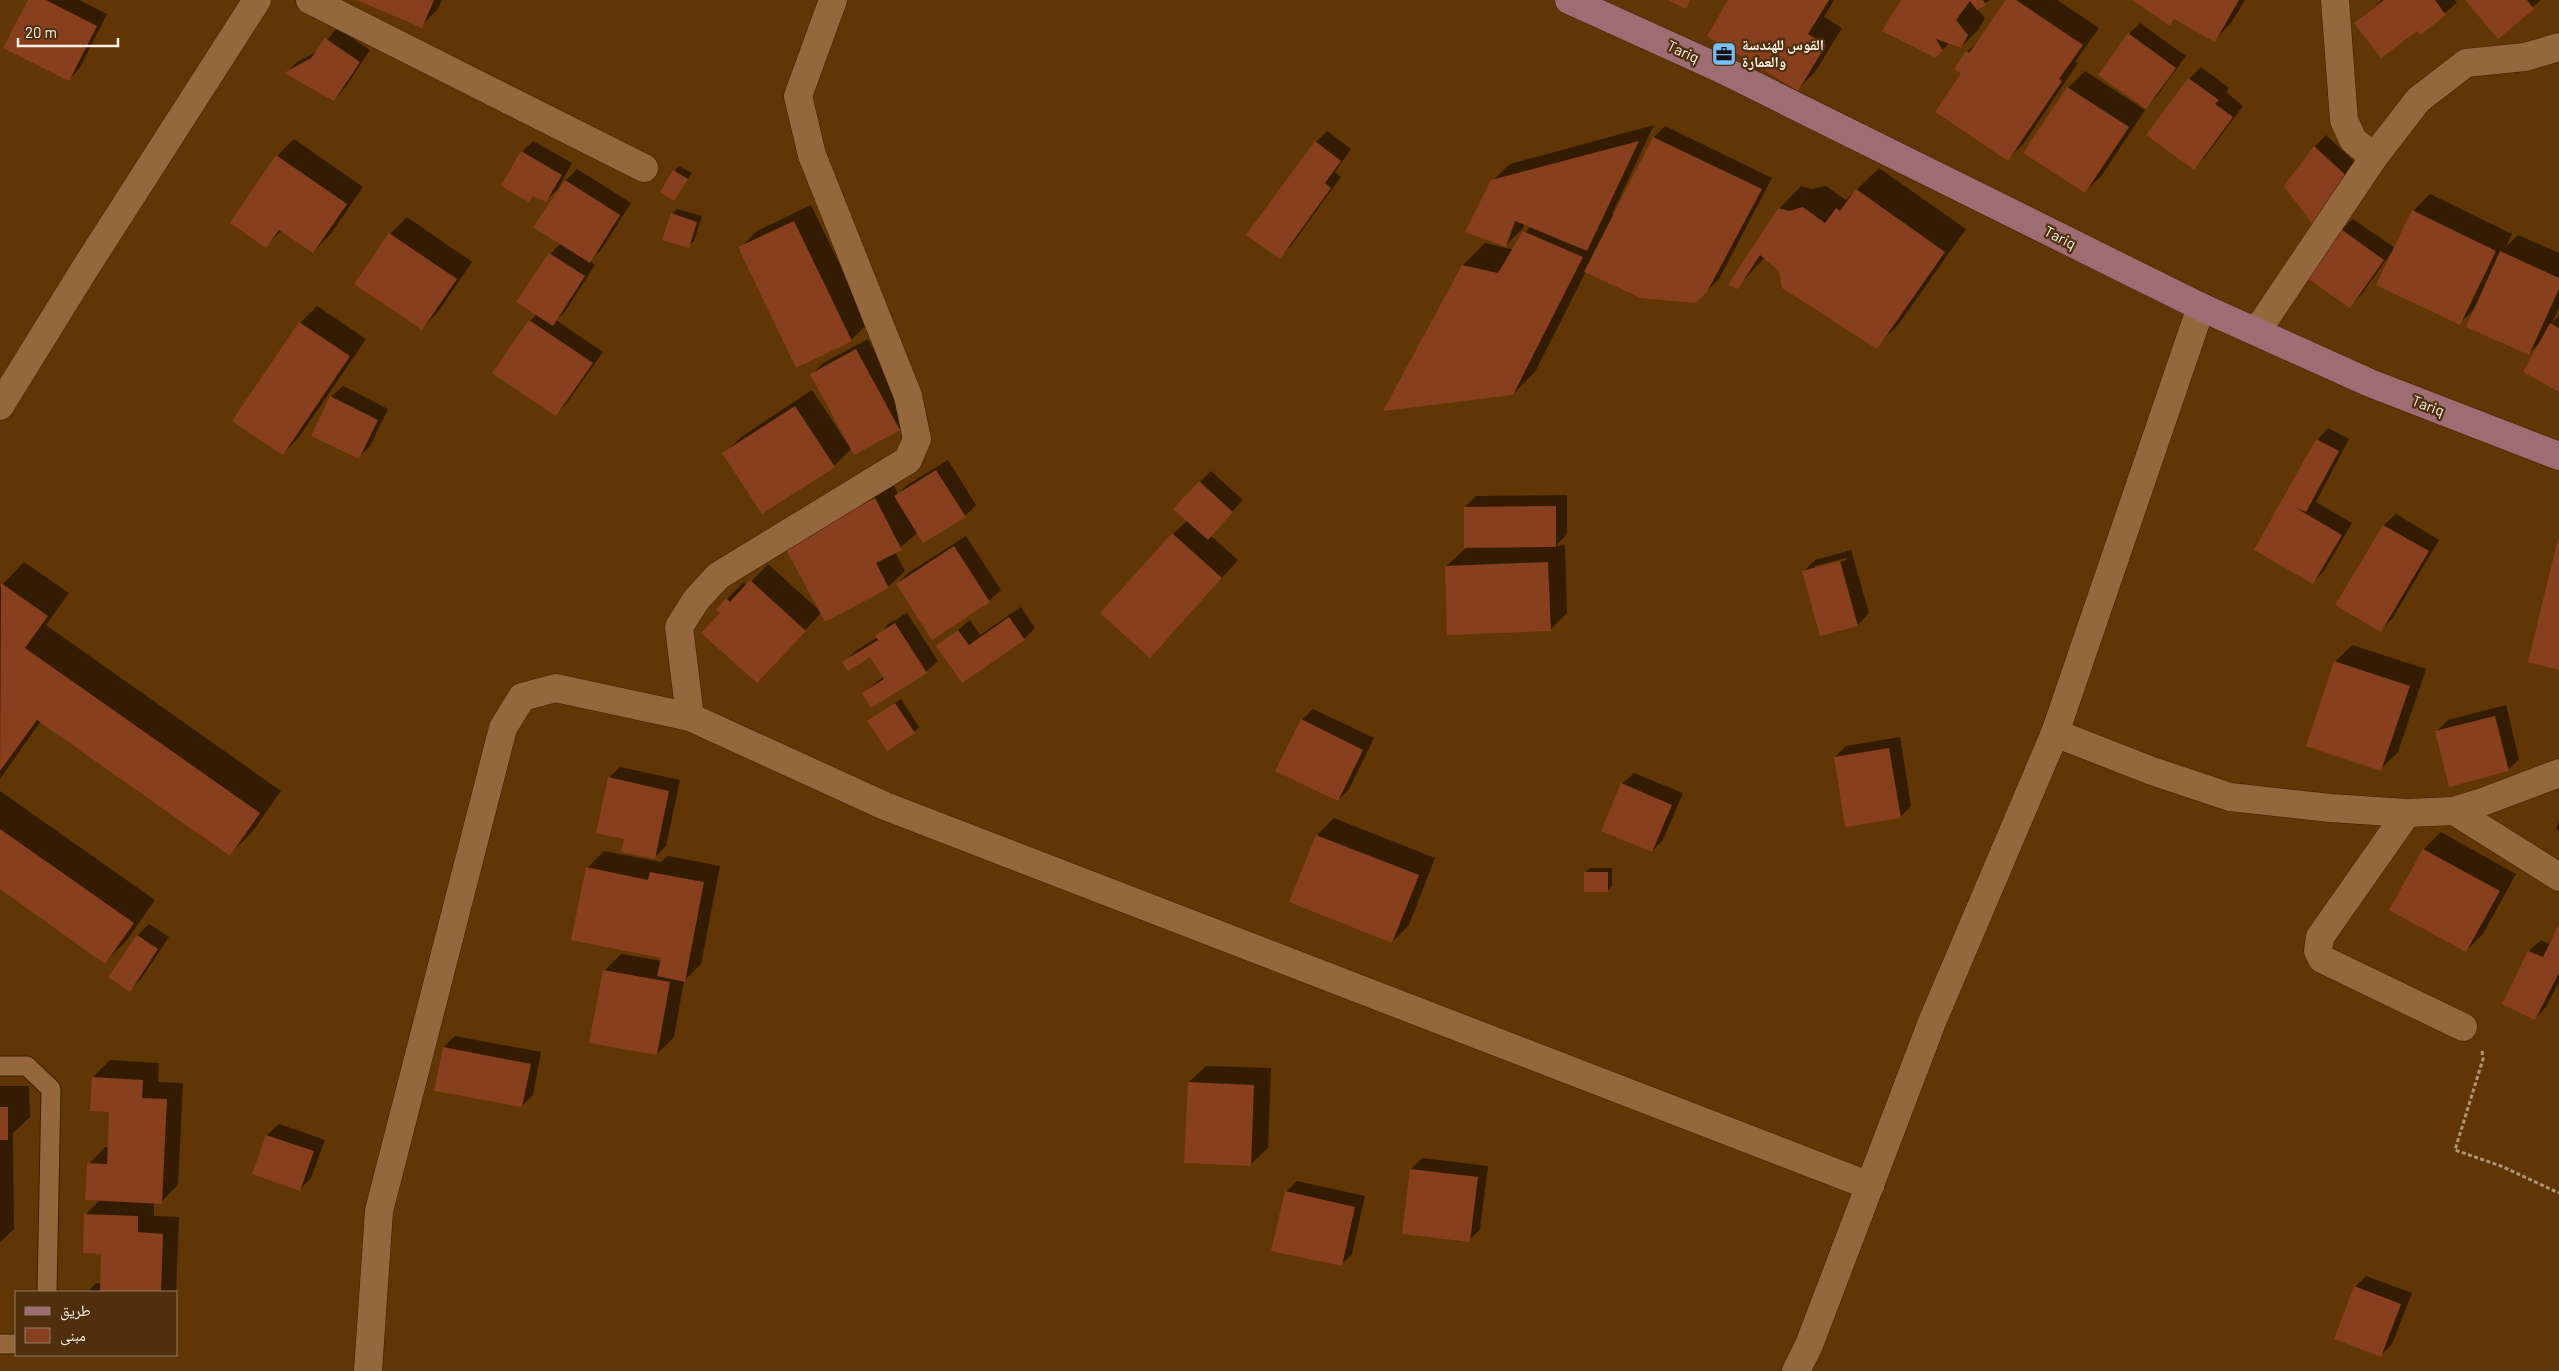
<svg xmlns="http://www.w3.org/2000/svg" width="2559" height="1371" font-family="Barlow,'Noto Naskh Arabic',sans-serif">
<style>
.shadow{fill:#0007;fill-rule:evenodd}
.building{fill:#883f1d}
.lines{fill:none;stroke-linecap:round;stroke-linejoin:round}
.service-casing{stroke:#3e2000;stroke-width:21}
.minor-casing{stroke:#3e2000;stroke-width:29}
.tertiary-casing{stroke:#3e2000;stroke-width:29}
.secondary-casing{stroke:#3e2000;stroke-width:29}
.path{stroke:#b09578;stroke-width:3;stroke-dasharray:4 2.5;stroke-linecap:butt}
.service{stroke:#94673c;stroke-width:19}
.minor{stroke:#94673c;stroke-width:28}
.tertiary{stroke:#94673c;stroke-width:28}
.secondary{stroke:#9d6d73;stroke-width:28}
.labels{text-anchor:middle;stroke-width:4.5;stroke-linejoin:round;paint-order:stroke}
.poi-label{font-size:15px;font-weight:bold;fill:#fdf2e9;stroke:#4f2f0c;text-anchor:start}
.street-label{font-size:15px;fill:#fdf2e9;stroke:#4f2f0c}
</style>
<rect width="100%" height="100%" fill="#603604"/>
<g class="shadow">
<path d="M29 0H79L107 14 80 68 69 79Z"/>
<path d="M361 0H442L438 9 421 26Z"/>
<path d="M1730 0H1834L1824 17 1842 28 1815 72 1798 89Z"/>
<path d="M1903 0H1990L1977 9 1985 18 1978 30 1961 47 1949 43 1942 50Z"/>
<path d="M2007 0H2057L2099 28 2075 62 2078 63 2024 143 2007 160 1963 73 1967 52 1982 37Z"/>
<path d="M2134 0H2245L2231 23 2215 40 2176 18 2170 24Z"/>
<path d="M2382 0H2455L2457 3 2420 33 2417 29 2356 23Z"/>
<path d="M2467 0H2541L2498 37Z"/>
<path d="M2140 23 2186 56 2157 96 2146 107 2129 34Z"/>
<path d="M337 28 370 50 345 88 334 100 286 73 297 62 318 51Z"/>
<path d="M2201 67 2229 88 2226 92 2243 106 2205 157 2194 168 2148 134 2189 79Z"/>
<path d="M2085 71 2145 110 2102 175 2085 192 2025 152 2068 88Z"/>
<path d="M1654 125 1612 214 1614 215 1654 137 1665 126 1772 178 1719 279 1707 291 1586 271 1535 372 1513 394 1463 265 1485 243 1514 250 1530 226 1525 223 1523 228 1506 245 1492 181 1510 164Z"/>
<path d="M1327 131 1351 149 1335 172 1341 177 1291 246 1280 257 1316 142Z"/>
<path d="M2326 135 2361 168 2325 213 2286 186 2315 146Z"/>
<path d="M294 139 363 187 330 235 313 252 282 230 266 246 277 156Z"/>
<path d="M533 141 572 163 557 190 545 201 534 195 529 200 522 152Z"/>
<path d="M680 166 692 173 674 199V171Z"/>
<path d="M1879 168 1966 229 1898 325 1876 347 1765 257 1737 288 1779 209 1801 186 1812 189 1826 186 1846 200Z"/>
<path d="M577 169 631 203 601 250 590 261 595 265 564 313 556 320 603 352 567 403 556 415 530 321 537 314 550 254 561 243 535 227 566 180Z"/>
<path d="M2430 194 2512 234 2506 247 2518 235 2559 253V307L2552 323 2559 316V390L2541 341 2529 354 2476 307 2459 324 2391 253 2361 295 2350 306 2341 230 2353 219 2395 248 2413 211Z"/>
<path d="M811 205 868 323 851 340 740 248 757 231Z"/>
<path d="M677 209 702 216 694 241 688 246 672 214Z"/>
<path d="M407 217 472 262 438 312 422 328 390 234Z"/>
<path d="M317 306 366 339 299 437 283 454 300 323Z"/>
<path d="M868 339 911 417 899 429 855 453 852 448 834 466 724 454 741 437 812 390 847 443 849 442 812 374 823 363Z"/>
<path d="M343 386 388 409 370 446 358 458 331 397Z"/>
<path d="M2328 428 2349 439 2316 502 2352 523 2324 571 2313 582 2256 549 2317 440Z"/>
<path d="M948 460 976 505 965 516 918 532 895 552 905 571 888 587 821 613 773 665 717 609 744 582 747 586 768 564 821 612 786 546 892 482 898 494 907 485Z"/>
<path d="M1211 471 1243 500 1210 535 1238 560 1167 639 1173 534 1188 520 1200 482Z"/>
<path d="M1567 495V534L1556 546 1565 545 1567 613 1550 630 1446 566 1465 549V507L1476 496Z"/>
<path d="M2396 514 2439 540 2392 619 2381 630 2337 604 2384 525Z"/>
<path d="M966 536 1001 590 989 601 897 584 908 573Z"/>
<path d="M1851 550 1869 613 1858 625 1804 571 1815 560ZM1846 558 1847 560 1815 569V566Z"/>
<path d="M24 562 69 593 46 625 281 791 252 832 230 854 41 721 0 779V587Z"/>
<path d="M1021 607 1035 628 1024 639 963 682 938 646 970 620 980 635Z"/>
<path d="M907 613 938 661 926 672 863 693 884 676 870 655 844 663 855 651 878 637 888 624Z"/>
<path d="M2352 645 2426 669 2398 752 2381 769 2335 662Z"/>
<path d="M901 699 919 727 914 732 869 721Z"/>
<path d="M2506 705 2519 759 2508 770 2437 731 2448 720Z"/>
<path d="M1313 709 1374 738 1349 789 1338 800 1302 720Z"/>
<path d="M1900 737 1911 806 1900 817 1835 757 1846 746Z"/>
<path d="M620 767 680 780 666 846 654 858 609 778Z"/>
<path d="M1634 773 1683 793 1663 840 1652 851 1622 784Z"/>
<path d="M0 791 155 900 127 940 105 962 0 888Z"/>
<path d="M1334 818 1435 858 1409 925 1392 942 1317 835Z"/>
<path d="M2559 821V830L2556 829Z"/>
<path d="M2441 832 2516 874 2483 934 2466 951 2391 910 2424 849Z"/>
<path d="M604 851 661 862 668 856 720 866 701 964 684 981 674 1037 657 1054 604 971 621 954 662 961V957L587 868Z"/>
<path d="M1590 868H1612V886L1607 891 1585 873Z"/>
<path d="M149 924 169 937 141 979 130 990 110 977 138 935Z"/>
<path d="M2559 927V982L2546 1007 2535 1019 2504 1003 2529 951 2541 940 2549 944Z"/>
<path d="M455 1036 541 1052 533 1095 522 1106 444 1047Z"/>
<path d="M110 1060 159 1063 158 1082 183 1083 178 1185 161 1202H154V1216L179 1217 176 1294V1292H88L96 1283 101 1284 103 1252 85 1215 101 1199 89 1164 105 1147H109L111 1111 93 1077Z"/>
<path d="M1206 1066 1271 1068 1268 1148 1251 1164 1189 1082Z"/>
<path d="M0 1086H29L30 1117 13 1133 14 1229 0 1242Z"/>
<path d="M279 1124 325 1140 311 1178 300 1189 254 1173 267 1135Z"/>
<path d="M1422 1158 1488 1166 1480 1229 1469 1241 1411 1169Z"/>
<path d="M1297 1181 1365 1196 1352 1254 1341 1265 1286 1192Z"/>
<path d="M2366 1276 2412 1293 2392 1344 2381 1355 2355 1287Z"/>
</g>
<g class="building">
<path d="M28 0H46L97 26 69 81 3 48Z"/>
<path d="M357 0H434L422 28Z"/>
<path d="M1668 0H1690L1686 9Z"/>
<path d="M1728 0H1829L1808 34 1826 45 1798 91 1707 36Z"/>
<path d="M1901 0H1983L1986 5 1977 10 1970 1 1956 20 1968 35 1961 48 1936 39 1943 51 1935 58 1882 31Z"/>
<path d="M2006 0H2016L2083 45 2059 79 2062 81 2008 161 1935 112 1961 73 1954 69 1966 51 1969 53Z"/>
<path d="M2132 0H2239L2215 42 2174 19 2170 26Z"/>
<path d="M2384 0H2435L2446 15 2420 35 2417 31 2381 58 2354 23Z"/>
<path d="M2465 0H2527L2534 9 2498 39Z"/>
<path d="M2128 33 2176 68 2146 109 2098 75Z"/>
<path d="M325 38 360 62 334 101 284 73 311 58Z"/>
<path d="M2188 78 2219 100 2215 104 2233 117 2194 170 2146 135Z"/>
<path d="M2067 87 2129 127 2085 193 2023 153Z"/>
<path d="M1653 137 1762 189 1707 292 1695 303 1641 298 1584 272Z"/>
<path d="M1315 141 1341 161 1325 183 1331 188 1280 259 1246 235Z"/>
<path d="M1639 141 1587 251 1515 221 1506 247 1465 232 1491 180Z"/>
<path d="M2314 146 2351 180 2314 226 2284 186Z"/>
<path d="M521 151 562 175 546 202 533 196 529 202 501 186Z"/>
<path d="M276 155 347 204 313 253 279 230 266 248 230 223Z"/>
<path d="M673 170 688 179 674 201 660 192Z"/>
<path d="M565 180 620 215 590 263 533 227Z"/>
<path d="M1856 189 1945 252 1877 349 1782 288 1779 271 1760 255 1738 289 1728 285 1778 208 1789 211 1803 207 1825 223 1836 208 1840 211Z"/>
<path d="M2412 210 2496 251 2460 325 2376 285Z"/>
<path d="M671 213 697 222 689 248 662 240Z"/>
<path d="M794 221 852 341 796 368 738 247Z"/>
<path d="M2341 229 2384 260 2350 308 2307 278Z"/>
<path d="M1523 231 1583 257 1513 395 1383 411 1462 265 1498 273Z"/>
<path d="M389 233 457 279 422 330 354 284Z"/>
<path d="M2500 251 2559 278V289L2529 355 2466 327Z"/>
<path d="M549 253 585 276 553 326 516 302Z"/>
<path d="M529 320 593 363 556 416 492 373Z"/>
<path d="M299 322 350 356 283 455 232 421Z"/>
<path d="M2550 323 2559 328V392L2523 372Z"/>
<path d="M856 349 900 430 854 455 810 374Z"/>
<path d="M330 396 378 420 359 459 311 436Z"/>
<path d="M795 406 835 467 762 514 722 453Z"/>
<path d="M2316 439 2339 451 2306 512 2296 508 2342 535 2313 584 2254 550Z"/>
<path d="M936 470 966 517 923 543 894 496Z"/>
<path d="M1199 481 1233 512 1208 540 1173 509Z"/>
<path d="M875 498 902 550 876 563 889 588 825 622 784 546Z"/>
<path d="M1556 506V547L1464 548V507Z"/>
<path d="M2383 525 2429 551 2381 632 2335 605Z"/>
<path d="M1172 533 1222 578 1150 658 1100 613Z"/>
<path d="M2558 539H2559V670L2528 662Z"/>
<path d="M954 546 990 602 932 640 896 584Z"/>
<path d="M1840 561 1858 626 1820 636 1802 571Z"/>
<path d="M1548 562 1551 631 1447 635 1445 566Z"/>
<path d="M750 580 806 631 757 683 701 633 720 613 716 610 726 598 730 602Z"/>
<path d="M1 583 48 616 25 648 260 813 230 856 37 720 0 771Z"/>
<path d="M1009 617 1025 640 962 683 936 646 958 630 969 645Z"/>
<path d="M895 623 927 673 871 708 862 693 884 679 870 657 848 671 842 662 878 640 875 635Z"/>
<path d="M2334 661 2410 686 2381 771 2306 746Z"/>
<path d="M895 703 915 733 887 751 867 721Z"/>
<path d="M2495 716 2509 771 2449 787 2435 731Z"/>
<path d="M1301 719 1363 750 1338 801 1275 771Z"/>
<path d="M1889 748 1901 818 1845 827 1834 757Z"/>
<path d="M608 777 669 791 655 859 621 852 624 839 596 833Z"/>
<path d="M1621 783 1672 805 1652 852 1601 831Z"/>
<path d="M0 829 134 923 105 964 0 889Z"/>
<path d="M1316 835 1419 875 1392 943 1289 902Z"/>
<path d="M2423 849 2500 891 2466 952 2389 910Z"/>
<path d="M586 867 648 880 650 872 704 882 685 982 657 976 661 958 571 940Z"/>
<rect x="1584" y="872" width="24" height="20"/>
<path d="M2559 924V973L2535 1020 2502 1004 2528 951 2543 957Z"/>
<path d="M137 935 158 949 130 992 108 977Z"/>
<path d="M603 970 670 982 657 1055 589 1043Z"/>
<path d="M443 1047 531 1064 522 1107 434 1091Z"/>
<path d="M92 1077 143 1080 142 1098 167 1099 162 1204 85 1200 87 1163 107 1164 109 1112 90 1111Z"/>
<path d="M1188 1082 1254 1085 1251 1166 1184 1163Z"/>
<rect x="0" y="1107" width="8" height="33"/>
<path d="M266 1135 314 1151 300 1191 252 1174Z"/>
<path d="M1410 1169 1478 1177 1470 1242 1402 1234Z"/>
<path d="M1285 1191 1355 1207 1342 1266 1271 1251Z"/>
<path d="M84 1214 138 1216V1232L163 1234 161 1292H100L101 1254 83 1253Z"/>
<path d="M2354 1286 2401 1304 2381 1357 2334 1339Z"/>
</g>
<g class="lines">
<defs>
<g id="service">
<path d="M0 1066H27L51 1089 47 1292"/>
<path d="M0 1344H16"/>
</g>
<g id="minor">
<path d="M310 0 644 168"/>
<path d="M833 0 798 96 812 155 908 396 917 439 908 460 718 576 696 600 679 627 690 717 885 806 1870 1186"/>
<path d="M2335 0 2344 120 2353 140 2374 157"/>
<path d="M2257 331 2374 157 2418 100 2466 63 2525 57 2559 47"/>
<path d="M2055 733 2152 771 2230 797 2330 808 2407 813 2454 811 2480 803 2559 773"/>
<path d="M2454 811 2559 877"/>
<path d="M2407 813 2320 937 2318 951 2322 959 2463 1027"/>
<path d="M368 1371 379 1211 503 728 522 697 556 688 690 717"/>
<path d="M1796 1371 1809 1345 1932 1022 2055 733 2201 307"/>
</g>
<path id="tertiary" d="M0 406 84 270 257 0"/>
<path id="secondary" d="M1569 0 1719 68 2201 307 2370 383 2559 456"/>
</defs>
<use href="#service" class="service-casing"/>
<use href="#minor" class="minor-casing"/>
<use href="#tertiary" class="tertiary-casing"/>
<use href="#secondary" class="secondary-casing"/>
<path class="path" d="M2482 1051 2483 1059 2455 1150 2501 1166 2559 1193"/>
<use href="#service" class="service"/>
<use href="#minor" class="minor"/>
<use href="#tertiary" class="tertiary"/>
<use href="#secondary" class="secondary"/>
</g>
<defs>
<symbol id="office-square" viewBox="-11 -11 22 22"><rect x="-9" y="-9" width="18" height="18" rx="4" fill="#78bff7" stroke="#4f2f0c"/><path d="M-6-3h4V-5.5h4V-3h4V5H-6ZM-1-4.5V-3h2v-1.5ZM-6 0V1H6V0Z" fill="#111"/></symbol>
</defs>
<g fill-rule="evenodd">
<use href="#office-square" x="1710" y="40" width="28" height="28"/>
</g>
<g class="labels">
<g class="poi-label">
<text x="1742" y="50">القوس للهندسة<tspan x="1742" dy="17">والعمارة</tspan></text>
</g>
<g class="street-label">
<text transform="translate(1683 52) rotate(25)" y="5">Tariq</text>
<text transform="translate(2060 238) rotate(27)" y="5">Tariq</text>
<text transform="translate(2428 406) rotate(21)" y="5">Tariq</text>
</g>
</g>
<rect x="15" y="1291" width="162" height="65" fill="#4f2f0c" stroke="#957d64"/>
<rect x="25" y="1307" width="25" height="8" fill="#9d6d73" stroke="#957d64"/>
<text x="60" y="1316" font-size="15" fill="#fdf2e9">طريق</text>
<rect x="25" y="1328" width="25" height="15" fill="#883f1d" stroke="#957d64"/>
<text x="60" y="1341" font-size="15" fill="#fdf2e9">مبنى</text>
<path d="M18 38v8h100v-8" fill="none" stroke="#fdf2e9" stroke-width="2.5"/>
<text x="25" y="38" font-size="15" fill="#fdf2e9" stroke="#4f2f0c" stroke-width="4" paint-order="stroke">20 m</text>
</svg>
